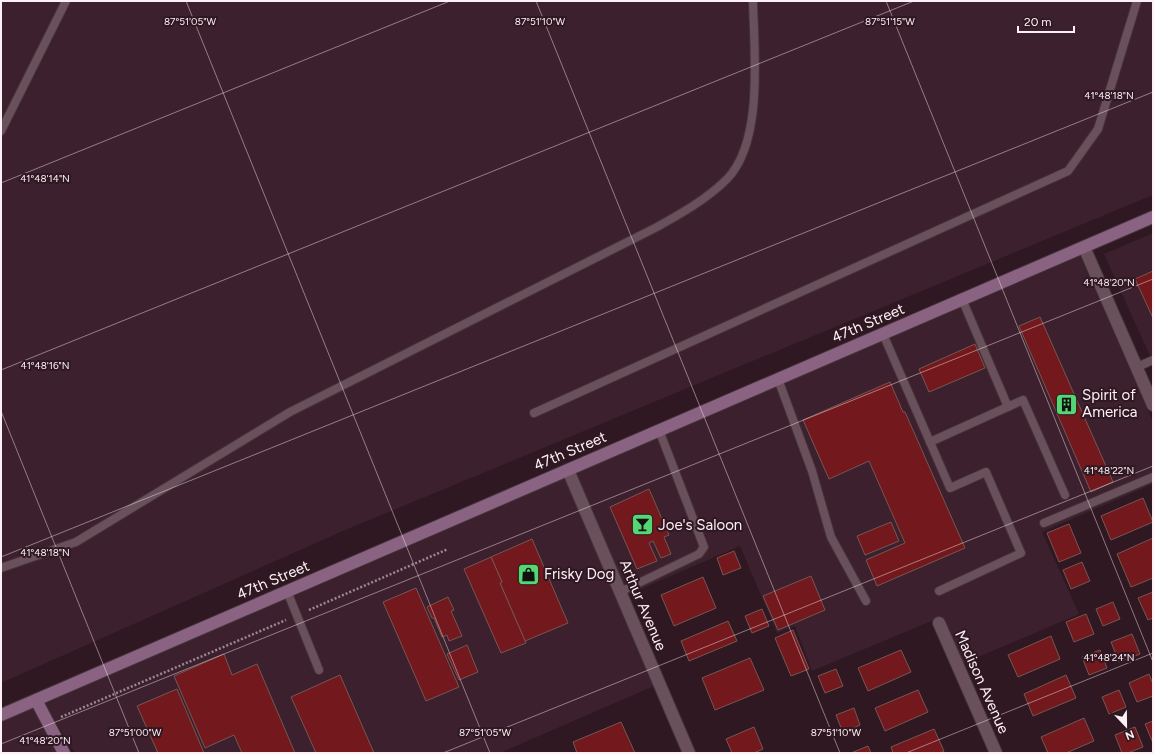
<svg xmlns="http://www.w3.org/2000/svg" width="1154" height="754" font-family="Figtree,sans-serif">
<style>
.built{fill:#3d202d}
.building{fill:#73181c;stroke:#745754}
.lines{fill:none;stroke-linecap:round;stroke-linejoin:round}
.lane-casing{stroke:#44333a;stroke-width:10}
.street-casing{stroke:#44333a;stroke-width:14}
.secondary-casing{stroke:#44333a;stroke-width:14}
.path{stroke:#9b8990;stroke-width:2.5;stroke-dasharray:2 2;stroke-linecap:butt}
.lane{stroke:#6a505b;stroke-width:8}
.street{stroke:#6a505b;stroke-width:12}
.secondary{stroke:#8a6383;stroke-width:12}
.ticks{fill:none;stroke:#fef0f5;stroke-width:1;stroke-opacity:0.45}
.labels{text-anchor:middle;stroke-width:4;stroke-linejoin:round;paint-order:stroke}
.street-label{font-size:15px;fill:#fef0f5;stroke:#2f1822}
.poi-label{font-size:15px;fill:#fef0f5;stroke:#2f1822;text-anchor:start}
.ticks-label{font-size:10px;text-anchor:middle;fill:#fef0f5;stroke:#2f1822;stroke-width:4;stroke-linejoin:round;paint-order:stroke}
</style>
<rect width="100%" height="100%" fill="#2f1822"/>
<g class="built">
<path d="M1 1H1153V195L343 531 1 683Z"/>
<path d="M1153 233V360H1152L1104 254Z"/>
<path d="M1080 256 1153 422V484L1042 532 1079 614 962 664 941 617 812 671 795 626 777 633 740 546 625 596 576 473Z"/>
<path d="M566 478 654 686 500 753H75L44 704Z"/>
<path d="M33 707 58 753H1V721Z"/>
</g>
<g class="building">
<path d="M1153 271V318L1135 279Z"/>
<path d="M1040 317 1113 482 1091 492 1019 326Z"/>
<path d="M975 344 985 368 929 392 919 369Z"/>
<path d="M890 382 903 412H905L965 548 877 586 866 560 905 543 869 461 829 479 803 420Z"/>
<path d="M649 489 669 535 664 537 671 554 661 558 653 541 649 543 657 561 637 569 610 507Z"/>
<path d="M1143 498 1153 522 1111 540 1101 516Z"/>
<path d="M891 522 899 541 865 555 857 536Z"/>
<path d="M1069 524 1081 553 1059 562 1047 533Z"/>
<path d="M1153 538V578L1131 587 1117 554Z"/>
<path d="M532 539 568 623 525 641 500 583 502 582 491 557Z"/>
<path d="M734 551 741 568 723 575 717 558Z"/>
<path d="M491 557 502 582 500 583 526 643 501 653 464 569Z"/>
<path d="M1082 562 1090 581 1071 589 1063 570Z"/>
<path d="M811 576 825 610 778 630 763 596Z"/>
<path d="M703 577 716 608 674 626 661 595Z"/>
<path d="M416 588 459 687 426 701 383 602Z"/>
<path d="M1153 592V618L1148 620 1138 598Z"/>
<path d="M448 597 454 610 451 611 462 636 449 641 447 635 442 637 434 618H432L427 607Z"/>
<path d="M1113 602 1120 619 1103 626 1096 609Z"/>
<path d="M762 609 769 626 752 633 745 616Z"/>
<path d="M1086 614 1094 634 1074 642 1066 622Z"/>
<path d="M728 621 737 641 689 661 681 641Z"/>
<path d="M793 630 809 669 791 676 775 638Z"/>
<path d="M1132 634 1140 654 1119 662 1111 642Z"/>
<path d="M1051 636 1060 659 1018 677 1008 655Z"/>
<path d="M467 645 478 672 459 680 447 654Z"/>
<path d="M901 650 911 672 868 691 858 668Z"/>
<path d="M1100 650 1107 668 1089 675 1082 657Z"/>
<path d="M224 654 232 675 257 664 295 753H242L234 735 205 748 174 676Z"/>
<path d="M750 658 764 690 715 710 702 678Z"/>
<path d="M836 669 843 686 825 693 818 676Z"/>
<path d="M1149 674 1153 684V696L1137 702 1129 683Z"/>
<path d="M340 675 374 753H316L291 697Z"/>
<path d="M1066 675 1076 698 1033 716 1024 694Z"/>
<path d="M177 689 204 753H158L137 706Z"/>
<path d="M918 690 928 712 885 731 875 708Z"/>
<path d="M1119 690 1126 707 1109 714 1102 697Z"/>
<path d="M854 708 860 725 843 733 836 715Z"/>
<path d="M1084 718 1094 741 1066 753H1048L1041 737Z"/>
<path d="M1153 721V743L1145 724Z"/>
<path d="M621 722 635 753H577L573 742Z"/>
<path d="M754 727 763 749 754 753H732L726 739Z"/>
<path d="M1135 727 1143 747 1128 753H1122L1115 735Z"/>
<path d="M934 729 944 751 940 753H893L891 747Z"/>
<path d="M868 746 871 753H851Z"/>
</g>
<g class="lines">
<defs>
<g id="lane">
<path d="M1 131 66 1"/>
<path d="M962 299 1008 407"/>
<path d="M883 334 950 488 986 472 1021 553 939 591"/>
<path d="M1137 367 1153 360"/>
<path d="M778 379 812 471 831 537 866 601"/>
<path d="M534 413 1068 171 1098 129 1137 1"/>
<path d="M930 442 1023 400 1065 495"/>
<path d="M1044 523 1153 477"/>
<path d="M1 568 76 542 290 412 657 227C682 213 707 199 727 179 764 141 754 51 753 1"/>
<path d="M287 591 319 670"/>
<path d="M620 592 699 554 704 547 659 430"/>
</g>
<g id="street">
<path d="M1084 247 1153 405"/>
<path d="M568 470 689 753"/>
<path d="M939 623 996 753"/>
</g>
<g id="secondary">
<path d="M36 700 64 753"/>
<path d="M1 715 1153 217"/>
</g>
</defs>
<use href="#lane" class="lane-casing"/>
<use href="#street" class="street-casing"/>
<use href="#secondary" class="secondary-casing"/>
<g class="path">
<path d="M309 610 448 549"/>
<path d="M61 717 286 620"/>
</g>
<use href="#lane" class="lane"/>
<use href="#street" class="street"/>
<use href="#secondary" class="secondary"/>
</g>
<path class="ticks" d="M186 1 490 753M536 1 840 753M886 1 1153 662M1 183 450 1M1 370 914 1M1 411 139 753M1 557 1153 92M1 744 1153 279M443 753 1153 466M906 753 1153 653"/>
<defs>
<symbol id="building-square" viewBox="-11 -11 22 22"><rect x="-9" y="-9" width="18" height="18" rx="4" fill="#54d672" stroke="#2f1822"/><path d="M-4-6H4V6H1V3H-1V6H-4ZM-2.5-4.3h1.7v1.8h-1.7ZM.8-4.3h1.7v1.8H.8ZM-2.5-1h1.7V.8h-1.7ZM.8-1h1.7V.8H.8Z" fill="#111"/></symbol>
<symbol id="bar-square" viewBox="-11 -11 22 22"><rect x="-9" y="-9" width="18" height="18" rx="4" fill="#54d672" stroke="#2f1822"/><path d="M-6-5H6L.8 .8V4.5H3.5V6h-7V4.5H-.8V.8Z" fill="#111"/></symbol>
<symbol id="shop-square" viewBox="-11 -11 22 22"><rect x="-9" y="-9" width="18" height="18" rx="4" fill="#54d672" stroke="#2f1822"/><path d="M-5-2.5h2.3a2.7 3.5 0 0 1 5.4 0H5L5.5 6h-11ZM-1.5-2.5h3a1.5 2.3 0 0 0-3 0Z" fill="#111"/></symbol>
</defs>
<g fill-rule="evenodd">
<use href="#building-square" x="1054" y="392" width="25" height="25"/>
<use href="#bar-square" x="630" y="512" width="25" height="25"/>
<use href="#shop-square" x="516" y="562" width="25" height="25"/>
</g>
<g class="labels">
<g class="street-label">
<text transform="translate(868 323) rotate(-23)" y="5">47th Street</text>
<text transform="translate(570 451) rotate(-23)" y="5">47th Street</text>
<text transform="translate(273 580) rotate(-23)" y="5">47th Street</text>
<text transform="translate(643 605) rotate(67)" y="5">Arthur Avenue</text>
<text transform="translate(982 682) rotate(66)" y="5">Madison Avenue</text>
</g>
<g class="poi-label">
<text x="1082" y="400">Spirit of<tspan x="1082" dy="17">America</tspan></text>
<text x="658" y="530">Joe's Saloon</text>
<text x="544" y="579">Frisky Dog</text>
</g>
</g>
<g class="ticks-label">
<text x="190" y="25">87°51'05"W</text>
<text x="540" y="25">87°51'10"W</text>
<text x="890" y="25">87°51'15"W</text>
<text x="1109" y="99">41°48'18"N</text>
<text x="45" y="182">41°48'14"N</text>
<text x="1109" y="286">41°48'20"N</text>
<text x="45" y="369">41°48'16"N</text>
<text x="1109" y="474">41°48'22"N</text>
<text x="45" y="556">41°48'18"N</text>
<text x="1109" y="661">41°48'24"N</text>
<text x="135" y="736">87°51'00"W</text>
<text x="485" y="736">87°51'05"W</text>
<text x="836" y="736">87°51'10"W</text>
<text x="45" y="744">41°48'20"N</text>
</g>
<rect width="1154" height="754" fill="none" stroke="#fef0f5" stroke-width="4"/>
<g transform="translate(1126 726) rotate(158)" stroke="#2f1822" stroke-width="3" paint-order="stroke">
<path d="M0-3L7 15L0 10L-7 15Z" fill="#fef0f5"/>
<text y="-6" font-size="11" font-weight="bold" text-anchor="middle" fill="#fef0f5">N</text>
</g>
<path d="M1018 26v6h56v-6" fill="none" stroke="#fef0f5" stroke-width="2"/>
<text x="1024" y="26" font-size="12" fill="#fef0f5" stroke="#2f1822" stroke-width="3" paint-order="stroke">20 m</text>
</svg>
